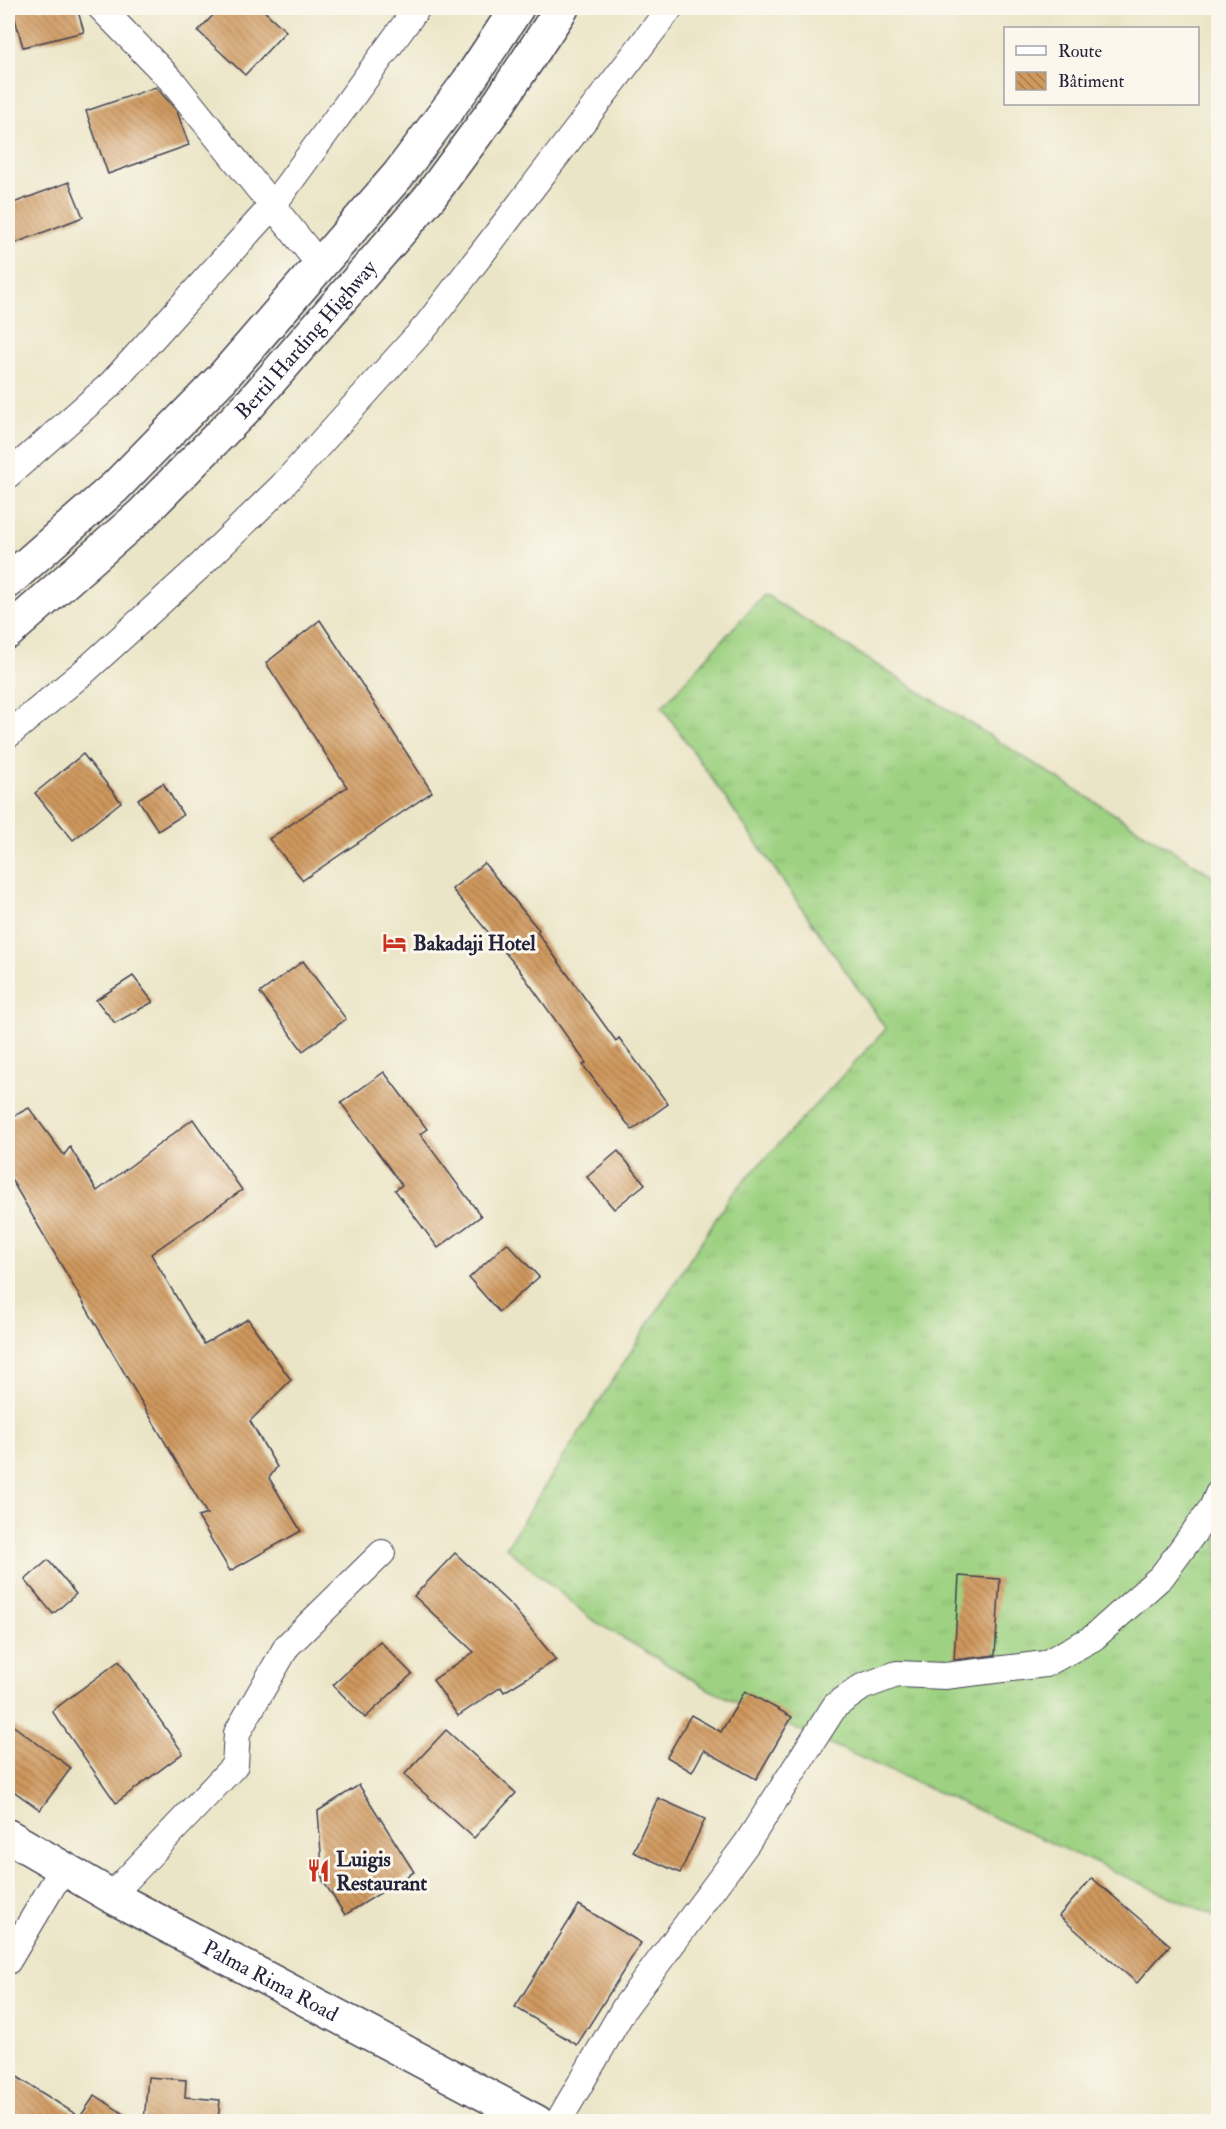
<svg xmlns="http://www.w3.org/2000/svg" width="1226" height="2129" font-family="'IM FELL Double Pica',serif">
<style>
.grass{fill:url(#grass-tufts);stroke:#607a5e;stroke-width:1.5}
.building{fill:url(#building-back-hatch)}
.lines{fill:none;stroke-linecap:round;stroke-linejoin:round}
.street-casing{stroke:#403f50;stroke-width:28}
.secondary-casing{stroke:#403f50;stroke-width:36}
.primary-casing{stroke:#403f50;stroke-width:36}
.street{stroke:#fff;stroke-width:26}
.secondary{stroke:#fff;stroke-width:33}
.primary{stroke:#fff;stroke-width:33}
.labels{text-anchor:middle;stroke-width:6;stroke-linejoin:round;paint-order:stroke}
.street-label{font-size:21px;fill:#22223b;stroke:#fbf7ec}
.poi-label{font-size:21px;font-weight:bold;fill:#22223b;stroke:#fbf7ec;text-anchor:start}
</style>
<defs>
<pattern id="grass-tufts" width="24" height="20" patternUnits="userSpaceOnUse" patternTransform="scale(1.5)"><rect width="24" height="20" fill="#9ed282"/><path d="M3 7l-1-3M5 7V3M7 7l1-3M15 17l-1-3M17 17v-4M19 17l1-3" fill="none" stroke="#88b471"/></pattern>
<pattern id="building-back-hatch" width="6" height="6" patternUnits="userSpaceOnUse" patternTransform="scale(1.5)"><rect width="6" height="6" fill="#cf985d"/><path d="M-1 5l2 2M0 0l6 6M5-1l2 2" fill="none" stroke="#a87c4e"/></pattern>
</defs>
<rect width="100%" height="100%" fill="#fbf7ec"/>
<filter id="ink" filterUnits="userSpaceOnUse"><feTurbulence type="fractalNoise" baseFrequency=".0167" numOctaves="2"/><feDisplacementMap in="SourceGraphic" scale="12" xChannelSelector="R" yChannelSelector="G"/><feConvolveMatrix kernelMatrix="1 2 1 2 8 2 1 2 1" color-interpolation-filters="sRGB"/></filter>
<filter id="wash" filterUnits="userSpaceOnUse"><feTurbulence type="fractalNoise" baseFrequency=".008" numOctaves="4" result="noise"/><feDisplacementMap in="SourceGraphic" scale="24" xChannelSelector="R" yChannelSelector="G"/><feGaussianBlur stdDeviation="1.35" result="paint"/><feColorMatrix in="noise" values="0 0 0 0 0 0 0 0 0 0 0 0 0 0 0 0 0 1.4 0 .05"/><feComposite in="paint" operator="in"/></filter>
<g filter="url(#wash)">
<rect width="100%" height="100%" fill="#ebe5c7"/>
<path class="grass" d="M764 594 1218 879V1918L710 1690 591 1619 506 1547 731 1195 886 1029 662 707Z"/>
<g id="blocks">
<g class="building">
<path d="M12 8H77L84 32 23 47Z"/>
<path d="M220 8H261L286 31 245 75 198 31Z"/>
<path d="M156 87 177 111 189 145 108 174 86 111Z"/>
<path d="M69 182 83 217 8 246V205Z"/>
<path d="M320 620 432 792 303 880 269 839 347 787 266 663Z"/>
<path d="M83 754 121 802 73 840 35 793Z"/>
<path d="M163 783 183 815 158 831 138 799Z"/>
<path d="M484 863 539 930 537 932 616 1041 619 1038 668 1104 632 1130 583 1065 586 1063 518 968 452 889Z"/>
<path d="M303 961 346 1019 303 1051 260 993Z"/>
<path d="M133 976 153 1002 115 1023 96 1000Z"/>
<path d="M384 1072 427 1129 420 1134 481 1216 438 1248 395 1190 402 1185 341 1103Z"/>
<path d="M29 1108 64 1155 70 1147 97 1191 193 1119 242 1190 151 1254 204 1344 248 1319 291 1380 250 1421 277 1467 269 1478 301 1531 230 1571 198 1517 207 1514 8 1174V1119Z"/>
<path d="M618 1151 645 1184 614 1209 587 1177Z"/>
<path d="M507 1243 539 1277 499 1312 469 1278Z"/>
<path d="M455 1553 512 1606 556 1660 504 1692 501 1687 458 1716 433 1680 474 1652 414 1596Z"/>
<path d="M48 1560 76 1594 53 1614 25 1580Z"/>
<path d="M959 1576 1000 1579 995 1655 954 1660Z"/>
<path d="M380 1641 412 1674 365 1718 333 1685Z"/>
<path d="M119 1661 183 1753 116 1803 52 1711Z"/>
<path d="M745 1691 792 1717 756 1779 704 1750 692 1772 667 1757 691 1715 721 1732Z"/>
<path d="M8 1722 71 1768 40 1810 8 1787Z"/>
<path d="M446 1730 516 1793 474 1838 404 1775Z"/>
<path d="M359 1785 414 1872 345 1915 323 1881 318 1811Z"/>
<path d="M658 1798 705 1819 680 1873 633 1852Z"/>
<path d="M1092 1878 1170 1945 1137 1983 1059 1916Z"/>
<path d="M579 1905 641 1943 577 2045 515 2007Z"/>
<path d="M8 2071 80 2117 95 2095 134 2121H8Z"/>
<path d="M148 2077 186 2080 185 2097 220 2100 218 2121H144Z"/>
</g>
</g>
</g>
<g filter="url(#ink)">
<use href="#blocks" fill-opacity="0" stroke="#403f50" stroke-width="1.5"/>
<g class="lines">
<defs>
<g id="street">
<path d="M101 8 172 81 320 265"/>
<path d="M8 475 111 384 273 205 417 8"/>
<path d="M8 735 86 670 198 568 282 486 427 325 670 8"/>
<path d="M111 1896 235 1765 237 1733 287 1646 382 1553"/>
<path d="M8 1961 63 1868"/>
<path d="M558 2122 625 2007 747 1843 835 1706 862 1687 897 1674 945 1676 1045 1664 1093 1638 1162 1576 1212 1508 1218 1494"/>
</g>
<g id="secondary">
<path id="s1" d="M8 1836 111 1896 537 2122"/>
</g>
<g id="primary">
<path d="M8 581 115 487 222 378 399 174 468 82 517 8"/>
<path id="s2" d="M8 632 141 515 250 404 429 198 499 103 562 8"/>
</g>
</defs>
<use href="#street" class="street-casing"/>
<use href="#secondary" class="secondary-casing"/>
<use href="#primary" class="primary-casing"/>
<use href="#street" class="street"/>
<use href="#secondary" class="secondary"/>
<use href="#primary" class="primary"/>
</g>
</g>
<defs>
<symbol id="hotel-bare" viewBox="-9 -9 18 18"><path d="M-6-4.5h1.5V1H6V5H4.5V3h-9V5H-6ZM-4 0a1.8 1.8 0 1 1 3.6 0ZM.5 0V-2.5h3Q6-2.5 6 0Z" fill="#c8321e" stroke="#fbf7ec" stroke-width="2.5" paint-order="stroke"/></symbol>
<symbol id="restaurant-bare" viewBox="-9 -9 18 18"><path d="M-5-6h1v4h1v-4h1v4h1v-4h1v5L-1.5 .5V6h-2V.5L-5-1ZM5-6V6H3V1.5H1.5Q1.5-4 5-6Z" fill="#c8321e" stroke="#fbf7ec" stroke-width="2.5" paint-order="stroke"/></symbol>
</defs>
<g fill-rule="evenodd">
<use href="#hotel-bare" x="378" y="926" width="33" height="33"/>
<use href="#restaurant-bare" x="302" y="1854" width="33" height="33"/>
</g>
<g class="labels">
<g class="street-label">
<text dy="7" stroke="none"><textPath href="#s2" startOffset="418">Bertil Harding Highway</textPath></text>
<text dy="7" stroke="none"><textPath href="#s1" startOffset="300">Palma Rima Road</textPath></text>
</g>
<g class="poi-label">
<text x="413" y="950">Bakadaji Hotel</text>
<text x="336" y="1866">Luigis<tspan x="336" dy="24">Restaurant</tspan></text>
</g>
</g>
<rect width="1226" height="2129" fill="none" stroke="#fbf7ec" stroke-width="30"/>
<rect x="1004" y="27" width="195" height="78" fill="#fbf7ec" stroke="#a4a2a5" stroke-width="1.5"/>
<rect x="1016" y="46" width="30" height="9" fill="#ffffff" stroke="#a4a2a5" stroke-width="1.5"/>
<text x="1058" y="57" font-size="18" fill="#22223b">Route</text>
<rect x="1016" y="72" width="30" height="18" fill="url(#building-back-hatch)" stroke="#a4a2a5" stroke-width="1.5"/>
<text x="1058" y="87" font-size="18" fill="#22223b">Bâtiment</text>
</svg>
